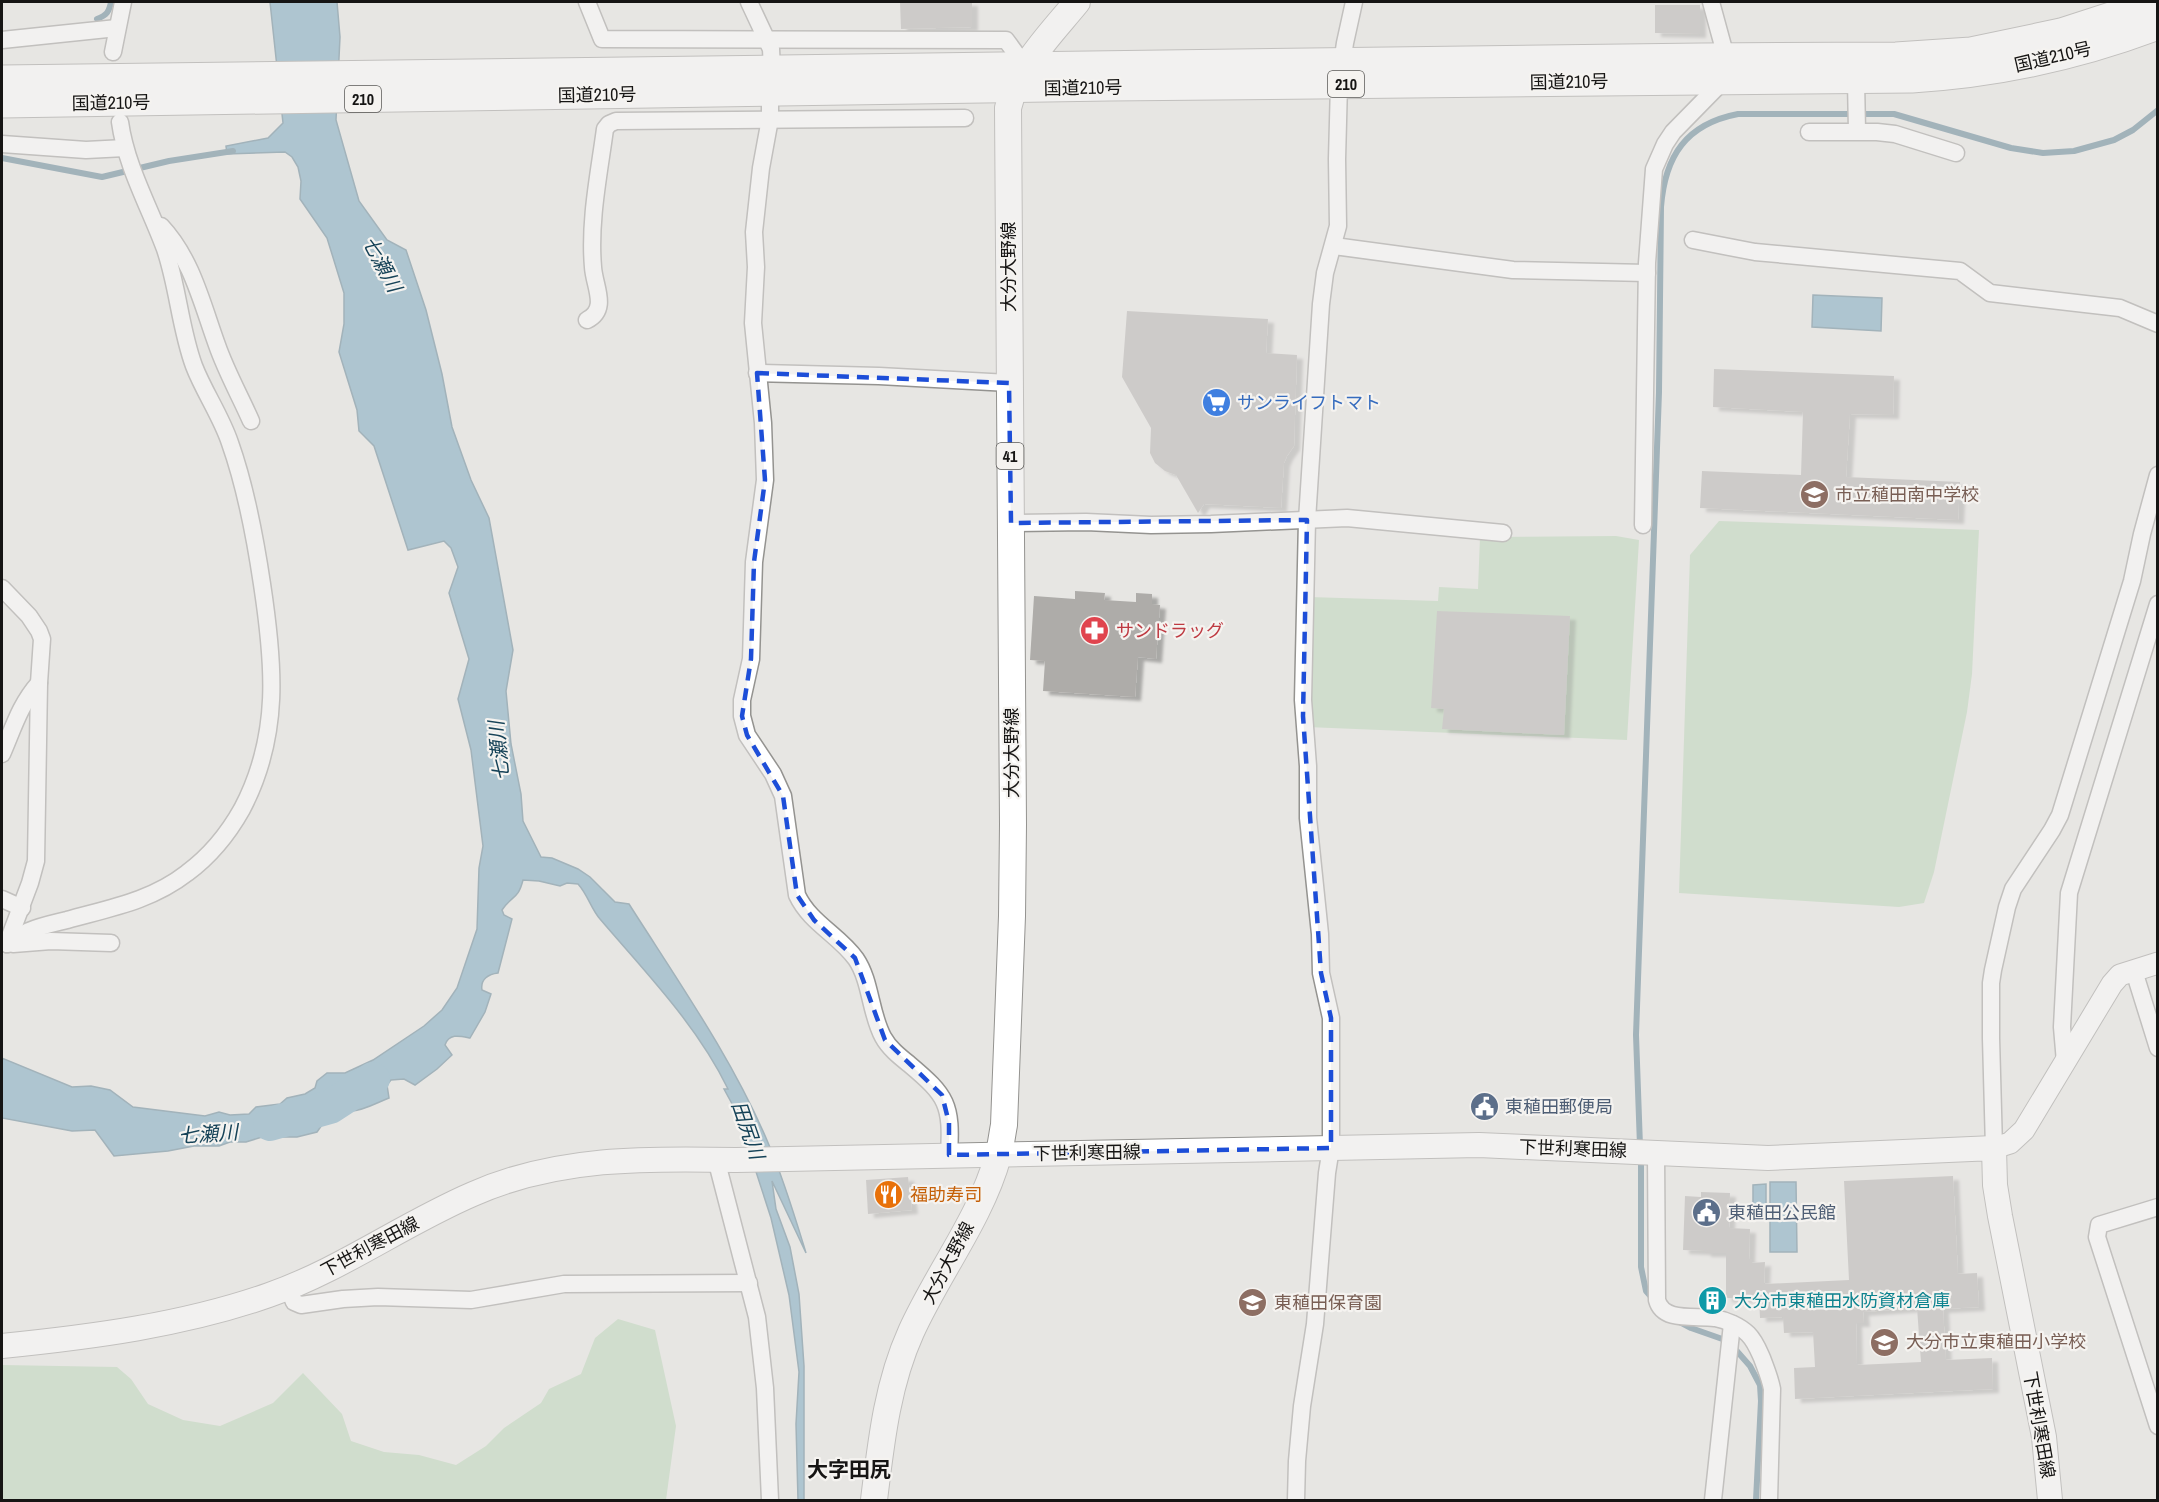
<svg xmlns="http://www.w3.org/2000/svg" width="2159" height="1502" font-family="'Archivo Narrow','Noto Sans JP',sans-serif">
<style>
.green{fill:#b4d3b1}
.water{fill:#689eb9;stroke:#4f7588;stroke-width:1.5}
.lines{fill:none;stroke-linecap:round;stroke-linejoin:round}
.stream{stroke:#4f7588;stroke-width:6}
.river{stroke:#689eb9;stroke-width:34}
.building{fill:#aeaca9;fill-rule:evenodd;filter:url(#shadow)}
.minor-casing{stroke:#949390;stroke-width:19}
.tertiary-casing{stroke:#949390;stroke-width:23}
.secondary-casing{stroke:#949390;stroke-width:26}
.primary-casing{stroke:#949390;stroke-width:28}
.trunk-casing{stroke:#949390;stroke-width:29}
.minor{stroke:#fff;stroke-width:16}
.tertiary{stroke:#fff;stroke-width:21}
.secondary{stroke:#fff;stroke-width:24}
.primary{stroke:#fff;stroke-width:26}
.trunk{stroke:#fff;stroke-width:27}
.marked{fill:none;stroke:#1d4ed8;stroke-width:4.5;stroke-dasharray:12 8;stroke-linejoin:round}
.labels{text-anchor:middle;stroke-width:4.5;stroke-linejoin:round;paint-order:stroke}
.shield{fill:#f5f3f0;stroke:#595856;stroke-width:1.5}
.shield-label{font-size:16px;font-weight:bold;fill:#161514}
.street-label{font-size:18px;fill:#161514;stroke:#f5f3f0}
.shop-label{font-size:18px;fill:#366cbe;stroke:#f5f3f0;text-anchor:start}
.education-label{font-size:18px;fill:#785e54;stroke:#f5f3f0;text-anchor:start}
.health-label{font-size:18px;fill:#be3a42;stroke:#f5f3f0;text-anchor:start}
.service-label{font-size:18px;fill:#4e5e75;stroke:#f5f3f0;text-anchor:start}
.food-label{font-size:18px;fill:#c56008;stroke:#f5f3f0;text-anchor:start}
.culture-label{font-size:18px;fill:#0d838f;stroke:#f5f3f0;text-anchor:start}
.water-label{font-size:20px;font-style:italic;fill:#164358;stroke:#f5f3f0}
.quarter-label{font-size:21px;font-weight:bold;fill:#161514;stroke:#f5f3f0}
</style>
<defs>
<filter id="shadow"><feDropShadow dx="6" dy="4" stdDeviation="1.5" flood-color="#0004"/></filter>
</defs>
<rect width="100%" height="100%" fill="#e7e6e3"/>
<g class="green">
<path d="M1719 521 1979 530 1972 674 1967 712 1934 872 1924 903 1899 907 1679 893 1690 555Z"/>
<path d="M1616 536 1639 540 1627 740 1307 727 1309 597 1438 601 1439 587 1478 589 1480 537Z"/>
<path d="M618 1319 655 1330 676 1426 666 1500H2V1365L117 1367 131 1379 148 1404 183 1420 220 1426 273 1403 303 1373 342 1414 351 1441 384 1452 419 1455 456 1465 486 1446 504 1428 541 1403 549 1389 581 1374 595 1338Z"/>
</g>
<g class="water">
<path d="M270 2H337L340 37 336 120 359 201 387 240 406 250 426 310 442 374 452 427 471 480 489 518 513 650 506 691 511 744 521 794 523 821 541 857 552 858 578 869 590 877 615 902 629 904C678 981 734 1061 769 1145 784 1180 795 1217 806 1253L772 1181 776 1209 790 1247 799 1294 804 1366V1500H798L796 1424 799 1372 789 1295 771 1218 737 1113 724 1089H728C697 1025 646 973 600 919 591 909 588 895 578 884L567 883 560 886 539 881 523 880C518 900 512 895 502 910L504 915 512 919 498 973C489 974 480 979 482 990L491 994 485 1012 470 1038C460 1036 449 1033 445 1045L452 1055 437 1069 415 1085 404 1079 391 1080 387 1085 389 1098C378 1102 363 1111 351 1111 342 1112 335 1104 323 1103L316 1111 322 1125 317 1132 297 1137H262L246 1142H230L219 1146H194L168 1151 114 1156 95 1130 72 1131 2 1118V1058L72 1087 91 1086 110 1090 133 1107 205 1116 219 1112 230 1115 249 1114 256 1107 280 1104 287 1098 305 1094 315 1088 317 1081 327 1073H345L373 1060 424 1026 442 1010 457 988 477 929 479 868 483 846 471 750 458 699 469 659 449 593 458 567 451 548 444 541 408 550 374 446 359 431 357 410 339 352 344 324V293L327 238 300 199 301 181 298 167 292 157 285 152 227 154 226 146 268 138 283 123Z"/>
<path d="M1813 295 1882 298 1881 331 1812 327Z"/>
<path d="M1770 1182H1796L1797 1252H1770Z"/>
<path d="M1766 1184V1210L1753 1211V1185Z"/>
</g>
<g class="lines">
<g class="stream">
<path d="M97 19C107 15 109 12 111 2"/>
<path d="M2 158 102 177 169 161 233 151"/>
<path d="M1640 1146 1636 1035 1659 392 1661 207C1665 156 1686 124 1738 114H1894L2011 148 2043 153 2074 151 2114 140 2133 130 2158 110"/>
<path d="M1641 1156V1267L1646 1291 1653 1299"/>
<path d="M1678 1321 1691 1328 1728 1341 1750 1366 1760 1385 1761 1401 1756 1500"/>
</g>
<path class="river" d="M270 1124 330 1107 373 1079"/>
</g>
<g class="building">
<path d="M900 2H972V27L901 29Z"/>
<path d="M1655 5H1700V34L1655 33Z"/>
<path d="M1127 311 1268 319 1266 353 1297 355 1294 446 1287 456 1284 463 1281 508 1204 504 1198 513 1176 475 1165 471 1155 463 1150 453 1151 428 1122 377Z"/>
<path d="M1714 369 1894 376 1893 415 1850 414 1846 477 1960 482 1958 520 1700 508 1702 471 1801 475 1803 412 1713 407Z"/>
<path d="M1075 591 1105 593 1104 600 1136 602V593L1152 594V604L1160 605 1156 659 1138 657 1135 697 1043 691 1045 661 1030 660 1034 596 1075 599Z"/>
<path d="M1437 611 1570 616 1564 735 1442 729 1444 709 1431 708Z"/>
<path d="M1953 1176 1958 1274 1977 1273 1979 1307 1943 1309 1946 1360 1992 1358 1993 1389 1795 1399 1794 1368 1815 1367 1813 1332 1784 1333 1783 1317 1760 1318 1759 1299 1726 1298V1253H1705V1251L1683 1250 1685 1196 1701 1197V1192L1730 1193 1729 1228 1750 1229 1749 1259H1752V1263L1765 1262 1764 1284 1849 1280 1844 1181ZM1917 1308 1921 1362 1857 1365 1856 1323H1864L1863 1312Z"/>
<path d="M908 1177 912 1210 868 1214 866 1180Z"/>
</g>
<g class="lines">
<defs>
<g id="minor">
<path d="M587 2 602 39 1006 40 1025 66"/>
<path d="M749 2 771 49 772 69"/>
<path d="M1711 2 1726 57"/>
<path d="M2 40 117 28"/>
<path d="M113 52 123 2"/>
<path d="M1856 81 1857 131"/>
<path d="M770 93V119L761 168 754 232 756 267 753 323 763 423 765 480 754 562 751 659 742 700V716L747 735 773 774 783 796 797 895C810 923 839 935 856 959 871 981 870 1013 883 1037 889 1048 899 1056 909 1064 947 1096 952 1104 949 1155"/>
<path d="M1809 132H1877L1895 134 1956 153"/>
<path d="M2 144 86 150 125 148"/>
<path d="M161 226C192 259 202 304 217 345 226 371 240 396 251 421"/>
<path d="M1693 240 1755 252 1960 271 1990 293 2120 308 2158 324"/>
<path d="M1334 246 1513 270 1647 273"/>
<path d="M587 320C609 309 594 286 593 267 589 221 599 174 605 129L609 124 616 121 965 118"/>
<path d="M757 373 879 376 1009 383"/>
<path d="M1011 523 1086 522 1151 525 1211 524 1347 518 1503 533"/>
<path d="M1643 525 1647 263 1654 169 1665 144 1673 132 1723 81"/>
<path d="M2 588 29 616 39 631 42 639 39 683 36 861 30 883 7 944"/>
<path d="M2 754C13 729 20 704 39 683"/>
<path d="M2 899 22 908"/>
<path d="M7 944C14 940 21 935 29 931 40 926 55 923 67 920 110 908 151 901 187 873 210 856 228 834 242 809 281 735 274 663 262 584 255 537 246 488 230 443 221 416 204 392 194 366 180 328 178 287 165 249 150 208 126 166 120 122"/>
<path d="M13 944 51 941 111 943"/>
<path d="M2134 971 2158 1048"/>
<path d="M2065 1062 2062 1027 2069 893 2158 604"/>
<path d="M1994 1148 1991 1038V983L1993 970 2007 907 2013 889 2052 830 2060 815 2132 581 2142 534 2158 475"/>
<path d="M1656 1153 1657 1300C1663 1323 1696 1315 1715 1318 1726 1320 1740 1326 1748 1334 1755 1341 1758 1349 1762 1358 1766 1369 1770 1378 1772 1389L1769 1500"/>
<path d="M716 1159 757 1317 765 1388 770 1500"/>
<path d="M2158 1207 2099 1225 2097 1237 2158 1426"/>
<path d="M288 1287 294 1302 301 1305 343 1299 378 1297 471 1300 564 1284 749 1283"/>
<path d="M1296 1500 1297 1461 1302 1406 1315 1324 1327 1173 1331 1148V1018L1321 973 1320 934 1308 818V766L1303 700 1307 520 1321 304 1325 273 1338 226 1337 159 1339 84 1345 43 1354 2"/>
<path d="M1713 1500 1732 1324"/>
</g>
<path id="tertiary" d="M1994 1148 2010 1143 2024 1130 2112 984 2120 975 2158 963"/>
<path id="secondary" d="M2 1346C91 1337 184 1325 269 1295 341 1270 403 1224 473 1194 556 1157 647 1158 736 1160L1479 1145 1768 1158 1994 1148 1995 1185 2000 1216 2044 1437 2050 1500"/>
<path id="primary" d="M874 1500C881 1443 887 1385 911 1332 937 1274 981 1218 998 1156 1001 1146 1002 1135 1004 1125L1012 916 1013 824 1008 108C1018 66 1050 35 1077 2"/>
<g id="trunk">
<path d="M2 79 1702 57 1896 56 1971 51 2061 32 2154 2"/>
<path d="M2 104 1109 87 1912 79C1996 74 2079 56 2158 26"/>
</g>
</defs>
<use href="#minor" class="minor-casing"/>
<use href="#tertiary" class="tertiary-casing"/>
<use href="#secondary" class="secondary-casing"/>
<use href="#primary" class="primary-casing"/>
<use href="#trunk" class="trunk-casing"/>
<use href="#minor" class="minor"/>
<use href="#tertiary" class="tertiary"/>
<use href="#secondary" class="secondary"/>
<use href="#primary" class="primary"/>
<use href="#trunk" class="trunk"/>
</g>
<path d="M0 0H2159V1502H0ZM757 373 1009 383 1011 523 1307 520 1303 716 1321 973 1331 1018V1148L949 1155V1123L942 1095 885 1040 855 958 814 920 797 895 783 796 747 735 742 716 751 659 754 562 765 480Z" fill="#e7e6e3" fill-opacity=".55" fill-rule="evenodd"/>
<path class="marked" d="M757 373 1009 383 1011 523 1307 520 1303 716 1321 973 1331 1018V1148L949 1155V1123L942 1095 885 1040 855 958 814 920 797 895 783 796 747 735 742 716 751 659 754 562 765 480Z"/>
<defs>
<symbol id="supermarket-disc" viewBox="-11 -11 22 22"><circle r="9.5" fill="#3f7fe0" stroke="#f5f3f0"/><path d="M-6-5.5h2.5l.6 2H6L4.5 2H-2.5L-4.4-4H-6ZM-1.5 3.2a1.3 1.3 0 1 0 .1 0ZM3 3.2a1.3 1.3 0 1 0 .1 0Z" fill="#fff"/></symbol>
<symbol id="school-disc" viewBox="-11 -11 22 22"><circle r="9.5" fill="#8d6e63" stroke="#f5f3f0"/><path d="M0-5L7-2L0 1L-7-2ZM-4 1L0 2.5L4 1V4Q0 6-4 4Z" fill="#fff"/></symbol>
<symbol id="pharmacy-disc" viewBox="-11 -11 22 22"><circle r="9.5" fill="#e0444e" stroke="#f5f3f0"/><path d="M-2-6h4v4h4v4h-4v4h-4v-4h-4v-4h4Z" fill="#fff"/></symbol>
<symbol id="civic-disc" viewBox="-11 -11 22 22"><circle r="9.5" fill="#5c6f8a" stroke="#f5f3f0"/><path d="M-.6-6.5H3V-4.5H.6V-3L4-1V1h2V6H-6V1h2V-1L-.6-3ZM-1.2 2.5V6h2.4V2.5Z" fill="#fff"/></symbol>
<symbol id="restaurant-disc" viewBox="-11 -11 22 22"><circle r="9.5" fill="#e8710a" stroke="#f5f3f0"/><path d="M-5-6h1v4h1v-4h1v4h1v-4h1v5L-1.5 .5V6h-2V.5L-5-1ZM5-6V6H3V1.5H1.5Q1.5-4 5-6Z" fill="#fff"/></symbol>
<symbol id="building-disc" viewBox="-11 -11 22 22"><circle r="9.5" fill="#0f9aa8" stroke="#f5f3f0"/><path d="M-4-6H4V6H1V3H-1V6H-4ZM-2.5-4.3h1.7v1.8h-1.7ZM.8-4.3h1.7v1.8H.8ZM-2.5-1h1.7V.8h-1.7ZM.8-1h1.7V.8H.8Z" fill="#fff"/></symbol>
</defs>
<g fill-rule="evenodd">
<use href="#supermarket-disc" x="1200" y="386" width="33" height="33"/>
<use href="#school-disc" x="1798" y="478" width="33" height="33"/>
<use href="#pharmacy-disc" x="1078" y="614" width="33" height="33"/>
<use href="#civic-disc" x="1468" y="1090" width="33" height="33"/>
<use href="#restaurant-disc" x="872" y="1178" width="33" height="33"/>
<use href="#civic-disc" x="1690" y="1196" width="33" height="33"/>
<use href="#building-disc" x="1696" y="1284" width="33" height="33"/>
<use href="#school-disc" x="1236" y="1286" width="33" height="33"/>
<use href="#school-disc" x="1868" y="1326" width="33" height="33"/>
</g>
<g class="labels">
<g class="shield">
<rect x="1328" y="71" width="36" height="26" rx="4.5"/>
<rect x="345" y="86" width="36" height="26" rx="4.5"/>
<rect x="996.5" y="443" width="27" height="26" rx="4.5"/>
</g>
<g class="shield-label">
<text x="1346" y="90">210</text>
<text x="363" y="105">210</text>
<text x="1010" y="462">41</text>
</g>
<g class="street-label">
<text transform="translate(2053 57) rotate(-13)" y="6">国道210号</text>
<text transform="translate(1569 82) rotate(-1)" y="6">国道210号</text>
<text transform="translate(1083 88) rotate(-1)" y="6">国道210号</text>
<text transform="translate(597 95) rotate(-1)" y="6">国道210号</text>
<text transform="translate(111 103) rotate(-1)" y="6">国道210号</text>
<text transform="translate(1009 267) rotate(-90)" y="6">大分大野線</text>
<text transform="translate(1012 753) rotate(-90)" y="6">大分大野線</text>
<text transform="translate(1573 1149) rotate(2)" y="6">下世利寒田線</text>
<text transform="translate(1087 1153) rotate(-1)" y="6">下世利寒田線</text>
<text transform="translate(370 1247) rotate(-28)" y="6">下世利寒田線</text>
<text transform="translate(948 1263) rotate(-62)" y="6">大分大野線</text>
<text transform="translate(2039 1425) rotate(80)" y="6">下世利寒田線</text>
</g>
<g class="shop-label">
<text x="1237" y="409">サンライフトマト</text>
</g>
<g class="education-label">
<text x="1835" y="501">市立稙田南中学校</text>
<text x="1274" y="1309">東稙田保育園</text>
<text x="1906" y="1348">大分市立東稙田小学校</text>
</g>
<g class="health-label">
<text x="1116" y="637">サンドラッグ</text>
</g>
<g class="service-label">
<text x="1505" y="1113">東稙田郵便局</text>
<text x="1728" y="1219">東稙田公民館</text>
</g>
<g class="food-label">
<text x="910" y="1201">福助寿司</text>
</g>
<g class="culture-label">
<text x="1734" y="1307">大分市東稙田水防資材倉庫</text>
</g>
<g class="water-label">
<text transform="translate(382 264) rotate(62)" y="7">七瀬川</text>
<text transform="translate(499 751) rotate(-96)" y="7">七瀬川</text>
<text transform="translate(748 1130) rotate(71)" y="7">田尻川</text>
<text transform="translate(208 1134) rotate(-4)" y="7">七瀬川</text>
</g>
<g class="quarter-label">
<text x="849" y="1477">大字田尻</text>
</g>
</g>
<rect width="2159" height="1502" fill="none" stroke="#161514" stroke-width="6"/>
</svg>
